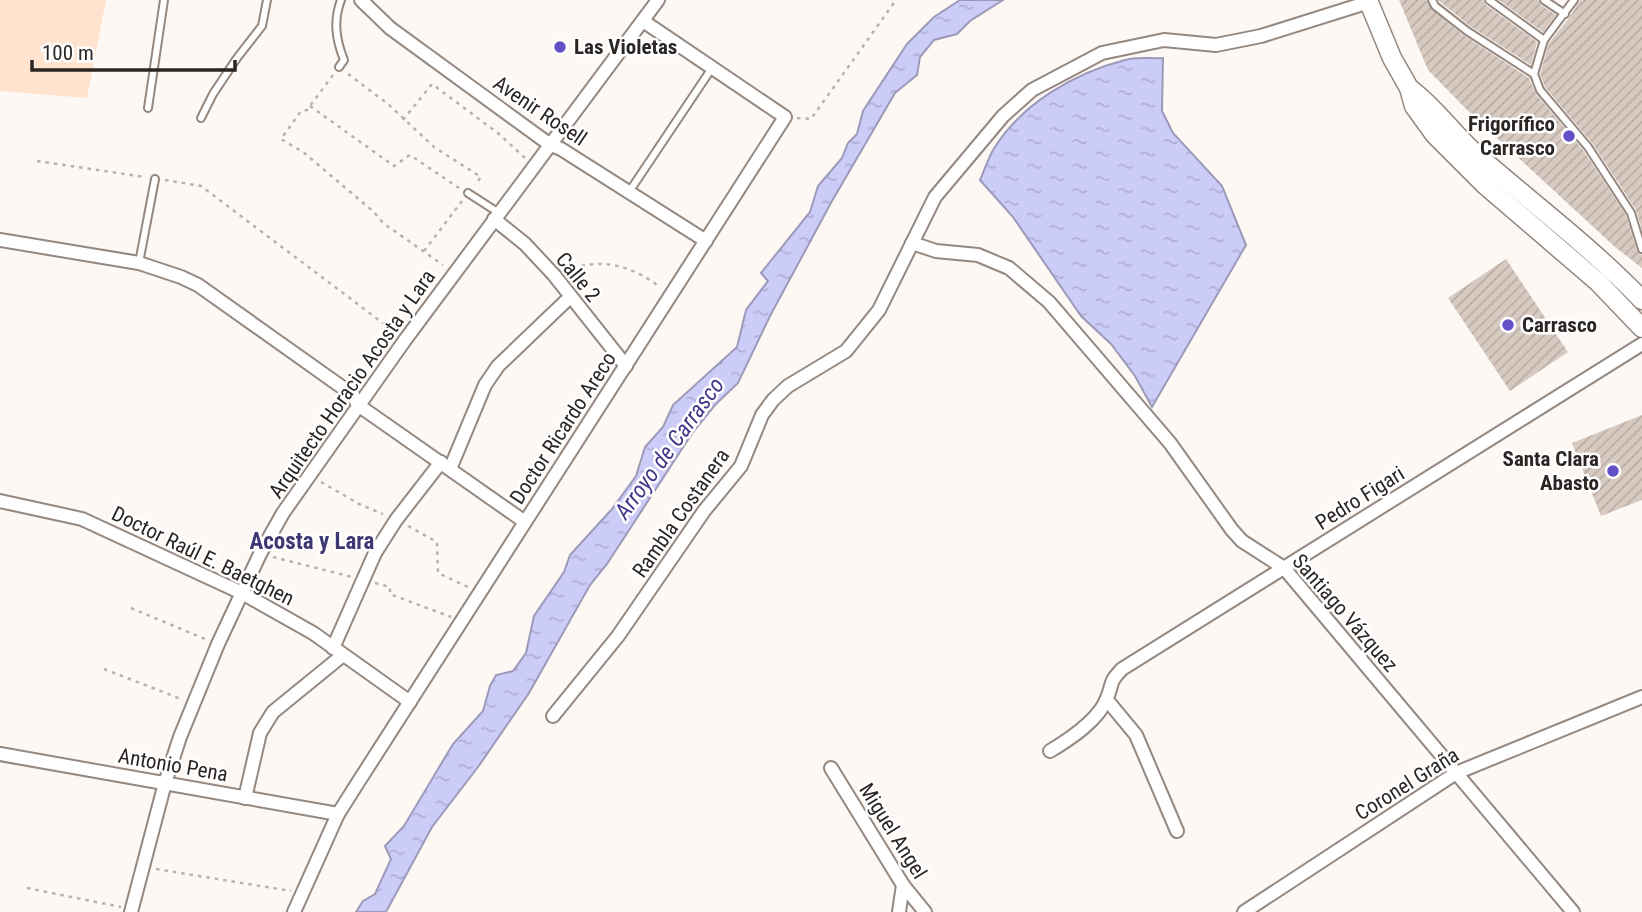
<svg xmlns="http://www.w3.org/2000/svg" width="1642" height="912" font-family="'Roboto Condensed',sans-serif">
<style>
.pitch{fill:#ffe3cf}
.water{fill:url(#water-ripples);stroke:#9c9ab8;stroke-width:2}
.building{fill:url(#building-hatch)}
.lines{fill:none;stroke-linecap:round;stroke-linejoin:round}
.lane-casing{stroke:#958880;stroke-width:10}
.street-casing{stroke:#958880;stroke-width:16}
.secondary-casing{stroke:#958880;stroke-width:21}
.path{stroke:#b7b2af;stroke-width:2.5;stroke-dasharray:3.5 5;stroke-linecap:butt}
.lane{stroke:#fff;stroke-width:6}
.street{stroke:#fff;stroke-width:12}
.secondary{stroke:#fff;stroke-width:18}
.poi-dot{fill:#6350c9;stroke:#fff;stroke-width:2.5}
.labels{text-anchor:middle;stroke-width:5;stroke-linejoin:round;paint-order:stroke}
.poi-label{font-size:21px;font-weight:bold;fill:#2b2623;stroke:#fff;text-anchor:start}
.street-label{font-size:21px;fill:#2b2623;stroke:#fff}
.water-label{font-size:23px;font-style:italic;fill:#423688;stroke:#fff}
.neighbourhood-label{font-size:23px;font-weight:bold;fill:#3d3773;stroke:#fff}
</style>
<defs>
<pattern id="water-ripples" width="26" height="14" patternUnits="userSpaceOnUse" patternTransform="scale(1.75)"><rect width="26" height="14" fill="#ccccf8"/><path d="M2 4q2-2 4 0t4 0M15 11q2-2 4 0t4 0" fill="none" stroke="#afafd4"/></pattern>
<pattern id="building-hatch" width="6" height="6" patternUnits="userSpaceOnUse" patternTransform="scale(1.75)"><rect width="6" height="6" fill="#d7cac1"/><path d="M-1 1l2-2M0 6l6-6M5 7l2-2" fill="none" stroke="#b9ada6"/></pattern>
</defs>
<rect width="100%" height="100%" fill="#fdf8f4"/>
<path class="pitch" d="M0 0H106L87 98 0 91Z"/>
<g class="water">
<path d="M960 0H1003L970 21 957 34 934 40 920 57 917 75 895 93 832 201 770 316 738 383 715 405 693 432 607 564 590 585 529 693 478 767 432 827 386 912H356L363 901 375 894 391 859 385 846 404 826 453 744 483 711 490 686 496 675 513 671 526 653 534 616 564 572 570 555 612 509 636 476 645 447 663 427 673 405 737 347 746 310 768 281 761 273 810 212 818 186 842 158 848 143 857 134 863 111 907 44 934 17Z"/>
<path d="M1163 58 1162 111 1173 133 1222 186 1246 245 1152 407 1135 376 1111 344 1081 316 1013 217 980 180C984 171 988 159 993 150 1021 104 1074 73 1125 60 1137 56 1151 59 1163 58Z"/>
</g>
<g class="building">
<path d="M1399 0H1426L1432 10 1463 35 1529 78 1536 94 1583 150 1626 215 1637 251 1642 255V268L1615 247 1470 113 1428 70Z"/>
<path d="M1438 0H1483L1486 5 1537 42 1531 65 1470 26Z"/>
<path d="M1499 0H1538L1541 5 1556 15 1543 32Z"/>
<path d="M1580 0H1642V230L1636 210 1593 144 1545 87 1540 74 1549 43 1569 18Z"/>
<path d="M1506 259 1568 352 1510 391 1448 298Z"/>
<path d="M1642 415V500L1601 516 1572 443Z"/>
</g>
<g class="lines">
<defs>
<g id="lane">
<path d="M1432 0 1435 6 1467 31 1534 74"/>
<path d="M1489 0 1544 40"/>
<path d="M1544 0 1565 14"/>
<path d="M1574 0 1544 40 1534 74 1540 90 1588 147 1631 213 1642 249"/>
<path d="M339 67 344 60C336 40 333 21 341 0"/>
<path d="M148 108 164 0"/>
<path d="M201 118 213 94 237 58 262 26 267 0"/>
<path d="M629 192 712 68"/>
<path d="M468 193 499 213"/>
<path d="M139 263 155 179"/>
</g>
<g id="street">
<path d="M361 0 390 28 549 144 561 149 706 241"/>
<path d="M494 219 525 244 554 275 626 366"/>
<path d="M0 240 139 263 181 277 198 285 353 395 358 405 525 522"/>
<path d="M912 243 936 251 978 255 1009 268 1049 302 1170 443 1232 530 1242 541 1284 568 1573 912"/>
<path d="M450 469 485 385 498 366 569 298"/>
<path d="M0 501 82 519 242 593 313 633 410 702"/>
<path d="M333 648 375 553 396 520 441 462"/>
<path d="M1107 700 1136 735 1177 831"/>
<path d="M553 716 618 636 704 511 741 466 762 415 773 400 788 386 846 351 879 310 935 197 1003 116 1032 90 1102 53 1164 40 1216 45 1261 36 1369 2"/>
<path d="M1050 751C1070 739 1099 720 1107 698 1114 681 1108 684 1122 669L1642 344"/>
<path d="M0 754 338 814"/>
<path d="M831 768 903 885 925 912"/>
<path d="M245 798 260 733 273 712 343 655"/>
<path d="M131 912 165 783 180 737 218 644 260 554 283 513 405 340 658 0"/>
<path d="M294 912 338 814 357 784 785 117 643 21"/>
<path d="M899 912 903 885"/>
<path d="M1244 912 1456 773 1642 697"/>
</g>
<g id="secondary">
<path d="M1368 0 1392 58 1409 88 1414 106 1435 135 1485 185 1598 282 1642 328"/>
<path d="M1409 88C1435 107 1453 134 1477 155 1532 203 1591 247 1642 300"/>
</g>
</defs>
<use href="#lane" class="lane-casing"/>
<use href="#street" class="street-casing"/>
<use href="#secondary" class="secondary-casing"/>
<g class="path">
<path d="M348 74 388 104 434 147 481 177 475 185"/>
<path d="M333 75 307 110 301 111 281 139 303 152 374 212 383 223 443 265"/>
<path d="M310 106 394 166 410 155 459 188"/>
<path d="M797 118 811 119 896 0"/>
<path d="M403 120 432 84 499 134 525 158"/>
<path d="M37 161 145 177"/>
<path d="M165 180 201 186 396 333"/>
<path d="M424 251 462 201"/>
<path d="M565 271C600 257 631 265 660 287"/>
<path d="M321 482 359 504 383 514"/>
<path d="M408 526 437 542 438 573 470 588"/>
<path d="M273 557 352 577"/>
<path d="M375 583 390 587V594L451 617"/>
<path d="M131 608 205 639"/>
<path d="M104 669 181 699"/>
<path d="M156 869 291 891"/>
<path d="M27 888 121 907"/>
</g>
<use href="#lane" class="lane"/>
<use href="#street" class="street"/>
<use href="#secondary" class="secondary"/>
</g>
<g class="poi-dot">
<circle cx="560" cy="47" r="7"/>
<circle cx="1569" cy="136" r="7"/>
<circle cx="1508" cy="325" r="7"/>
<circle cx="1613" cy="471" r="7"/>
</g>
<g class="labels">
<g class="poi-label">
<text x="574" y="54">Las Violetas</text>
<text x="1555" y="131" text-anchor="end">Frigorífico<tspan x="1555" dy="24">Carrasco</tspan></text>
<text x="1522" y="332">Carrasco</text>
<text x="1599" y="466" text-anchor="end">Santa Clara<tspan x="1599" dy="24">Abasto</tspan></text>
</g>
<g class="street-label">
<text transform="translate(540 111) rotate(34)" y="7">Avenir Rosell</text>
<text transform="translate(578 277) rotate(51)" y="7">Calle 2</text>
<text transform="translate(352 384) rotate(-55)" y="7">Arquitecto Horacio Acosta y Lara</text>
<text transform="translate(563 428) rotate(-57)" y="7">Doctor Ricardo Areco</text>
<text transform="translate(1360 498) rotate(-32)" y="7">Pedro Figari</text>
<text transform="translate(681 513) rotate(-55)" y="7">Rambla Costanera</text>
<text transform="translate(203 556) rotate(26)" y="7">Doctor Raúl E. Baetghen</text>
<text transform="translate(1345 613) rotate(49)" y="7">Santiago Vázquez</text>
<text transform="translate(173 765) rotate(10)" y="7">Antonio Pena</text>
<text transform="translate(1407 784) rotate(-32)" y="7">Coronel Graña</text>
<text transform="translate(893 831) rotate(58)" y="7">Miguel Angel</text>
</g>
<g class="water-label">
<text transform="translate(669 448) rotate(-54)" y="8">Arroyo de Carrasco</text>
</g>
<g class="neighbourhood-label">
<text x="312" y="549">Acosta y Lara</text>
</g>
</g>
<path d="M32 60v10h203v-10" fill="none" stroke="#2b2623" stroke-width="3.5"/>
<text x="42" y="60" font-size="21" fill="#2b2623" stroke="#ffffff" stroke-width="5" paint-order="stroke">100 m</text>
</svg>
